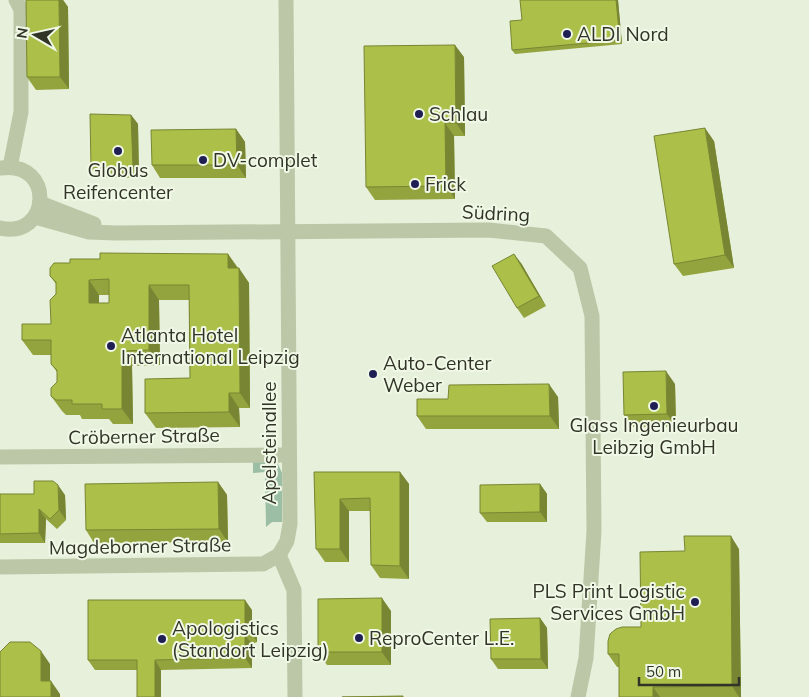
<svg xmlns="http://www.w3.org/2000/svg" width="809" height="697" font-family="Mulish,sans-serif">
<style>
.green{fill:#9bbea5}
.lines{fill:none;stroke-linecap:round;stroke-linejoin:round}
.minor{stroke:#bbc7a7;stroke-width:15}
.wall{fill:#93a43f;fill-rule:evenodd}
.shaded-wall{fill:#788633}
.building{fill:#abbf49;stroke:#788633;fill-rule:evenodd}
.poi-dot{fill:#1f1f53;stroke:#f0f8e6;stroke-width:2}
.labels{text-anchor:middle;stroke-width:4;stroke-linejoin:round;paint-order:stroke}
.poi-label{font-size:19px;fill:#313427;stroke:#f0f8e6;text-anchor:start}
.street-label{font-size:19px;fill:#313427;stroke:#f0f8e6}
</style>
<rect width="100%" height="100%" fill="#e6f0da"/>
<path class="green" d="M253 461 274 462 278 464 282 473V522H272L266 527 265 472 253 473Z"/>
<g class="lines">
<g class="minor">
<path d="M10 167 21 112V10L16 0"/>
<path d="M40 203 94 224"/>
<path d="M35 217 89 232 116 233 489 230 546 236 580 268 592 316 594 531 586 658 578 697"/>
<path d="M0 228C51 240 55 160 1 168"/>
<path d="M0 457 289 455"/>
<path d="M279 555 287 541 290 524 286 0"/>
<path d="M279 555 294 590 295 697"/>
<path d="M0 567 263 564 279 555"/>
</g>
</g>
<g class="wall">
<path d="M26 0H63L68 7 69 89 36 90 27 77Z"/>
<path d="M618 0 622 44 515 54 512 50 522 20Z"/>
<path d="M464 57 465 136H454L455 199 375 200 366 187Z"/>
<path d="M131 115 138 124 139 178 98 177 91 168Z"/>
<path d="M236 129 245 142 246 178H160L152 165Z"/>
<path d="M714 141 734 268 683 276 674 264Z"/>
<path d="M228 254 249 283 250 408H239L240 427 156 428 145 413 190 378 189 300H159L160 365 132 366 133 424H113L109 419H82L80 415H66L62 411 51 396 57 382V372L51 364V355H33L22 340 51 324 56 294V284L50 276 70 263 100 259ZM99 295H109V303H99Z"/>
<path d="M521 263 546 306 524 318 517 308Z"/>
<path d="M675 384 676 427H633L624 415Z"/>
<path d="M558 397 559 429H426L417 416 448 399Z"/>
<path d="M314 472H400L409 484V579L380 578 371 565 370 511H349V562H325L316 549Z"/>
<path d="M218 482 227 495 228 542 94 543 86 530Z"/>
<path d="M540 484 547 494V522H487L480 513Z"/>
<path d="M0 494 65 495 66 520 57 529 46 519 45 543H0Z"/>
<path d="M739 549 741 697H619V667H617L608 654 641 627 685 551Z"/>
<path d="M252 610V629L257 636V642L252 644V668L161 670V697H137V670H95L88 660Z"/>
<path d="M391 611V665H327L318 652Z"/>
<path d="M540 618 547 628 548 669H498L491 659Z"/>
</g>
<g class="shaded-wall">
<path d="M59 0H63L68 7 69 89 60 77Z"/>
<path d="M616 0H618L622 44 620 40Z"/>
<path d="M455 45 464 57 465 136 456 123Z"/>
<path d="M131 115 138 124 139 178 133 168Z"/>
<path d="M445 123 454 136 455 199 446 186Z"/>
<path d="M705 128 714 141 734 268 725 255Z"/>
<path d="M236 129 245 142 246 178 237 165Z"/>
<path d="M228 254 238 269 228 268Z"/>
<path d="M514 254 521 263 546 306 539 296Z"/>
<path d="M239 268 249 283 250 408 240 393Z"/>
<path d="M89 280 99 295V318L89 303Z"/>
<path d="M149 285 159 300 160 365 149 350Z"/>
<path d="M122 351 132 366 133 424 122 409Z"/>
<path d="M666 371 675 384 676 427 667 414Z"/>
<path d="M549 384 558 397 559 429 550 416Z"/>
<path d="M229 393 239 408 240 427 229 412Z"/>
<path d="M400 472 409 484V579L400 566Z"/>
<path d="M218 482 227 495 228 542 219 529Z"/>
<path d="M540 484 547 494V522L540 512Z"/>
<path d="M58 485 65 495 66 520 59 510Z"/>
<path d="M340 499 349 511V562L340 549Z"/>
<path d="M39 509 46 519 45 543 39 533Z"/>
<path d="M731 536 739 549 741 697H739L732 686Z"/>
<path d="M382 598 391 611V665L382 652Z"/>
<path d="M245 600 252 610V629L257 636V642L245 623Z"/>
<path d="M540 618 547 628 548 669 541 659Z"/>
<path d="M245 635 252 644V668L245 658Z"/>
<path d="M41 651 50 664V694L41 681Z"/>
<path d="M155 660 161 670V697H155Z"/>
<path d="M51 681 60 694V697H51Z"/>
<path d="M653 687 660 697H653Z"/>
</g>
<g class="building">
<path d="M26 0H59L60 77H27Z"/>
<path d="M520 0H616L620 40 512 50 510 21 522 20Z"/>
<path d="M455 45 456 123H445L446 186 366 187 364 46Z"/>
<path d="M90 114 131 115 133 168H91Z"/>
<path d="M705 128 725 255 674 264 654 136Z"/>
<path d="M236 129 237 165H152L151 130Z"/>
<path d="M100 253 228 254V268H239L240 393H229V412L145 413V379L190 378 189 285H149V350L122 351V409H102V404H72V400H56L51 396V388L57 382V370L51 364V340H22V324H51L50 300 56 294V282L50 276V268L54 263H70V259H100ZM109 279V303H89V280Z"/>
<path d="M514 254 539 296 517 308 492 266Z"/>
<path d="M666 371 667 414 624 415 623 372Z"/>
<path d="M549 384 550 416H417V399H448L449 385Z"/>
<path d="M314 472H400V566L371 565 370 498 340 499V549H316Z"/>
<path d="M34 481H53L58 485 59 510 50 519 39 509V533L0 534V494H34Z"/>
<path d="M218 482 219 529 86 530 85 484Z"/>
<path d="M540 484V512L480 513V485Z"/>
<path d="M684 536H731L732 686 653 687V697H619V654H608V641L610 634 616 629 622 627H641L640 552 685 551Z"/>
<path d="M382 598V652H318V599Z"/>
<path d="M88 600H245V623L250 626V632L245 635V658L155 660V697H137V660H88Z"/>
<path d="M540 618 541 659H491L490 619Z"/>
<path d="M10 642H30L41 651V681H51V697H0V652Z"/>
<path d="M403 696V697H342Z"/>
</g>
<g class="poi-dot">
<circle cx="567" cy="34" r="5"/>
<circle cx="419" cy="114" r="5"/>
<circle cx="118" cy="151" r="5"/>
<circle cx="203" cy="160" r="5"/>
<circle cx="415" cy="184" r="5"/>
<circle cx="111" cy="346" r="5"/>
<circle cx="373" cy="374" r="5"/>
<circle cx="654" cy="406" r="5"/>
<circle cx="695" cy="602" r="5"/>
<circle cx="359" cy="638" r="5"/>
<circle cx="162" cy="639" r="5"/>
</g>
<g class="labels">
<g class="poi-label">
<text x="577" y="41">ALDI Nord</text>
<text x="429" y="121">Schlau</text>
<text x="213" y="167">DV-complet</text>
<text x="118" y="177" text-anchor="middle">Globus<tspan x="118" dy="22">Reifencenter</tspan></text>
<text x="425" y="191">Frick</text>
<text x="121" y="342">Atlanta Hotel<tspan x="121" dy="22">International Leipzig</tspan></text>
<text x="383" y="370">Auto-Center<tspan x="383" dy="22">Weber</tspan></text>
<text x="654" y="432" text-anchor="middle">Glass Ingenieurbau<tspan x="654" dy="22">Leibzig GmbH</tspan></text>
<text x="685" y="598" text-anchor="end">PLS Print Logistic<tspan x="685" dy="22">Services GmbH</tspan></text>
<text x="172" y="635">Apologistics<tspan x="172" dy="22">(Standort Leipzig)</tspan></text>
<text x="369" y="645">ReproCenter L.E.</text>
</g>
<g class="street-label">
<text transform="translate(496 213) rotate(3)" y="7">Südring</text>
<text transform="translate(144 436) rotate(-1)" y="7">Cröberner Straße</text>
<text transform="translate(269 443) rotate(-90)" y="7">Apelsteinallee</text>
<text transform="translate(140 546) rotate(-1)" y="7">Magdeborner Straße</text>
</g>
</g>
<g transform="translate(35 35) rotate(279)" stroke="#f0f8e6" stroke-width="4" paint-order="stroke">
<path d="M0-4L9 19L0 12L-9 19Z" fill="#313427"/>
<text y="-8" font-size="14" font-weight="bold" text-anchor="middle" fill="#313427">N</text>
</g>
<path d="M639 677v8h100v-8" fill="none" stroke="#313427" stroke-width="2.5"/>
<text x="646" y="677" font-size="15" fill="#313427" stroke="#f0f8e6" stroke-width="4" paint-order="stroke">50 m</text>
</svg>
